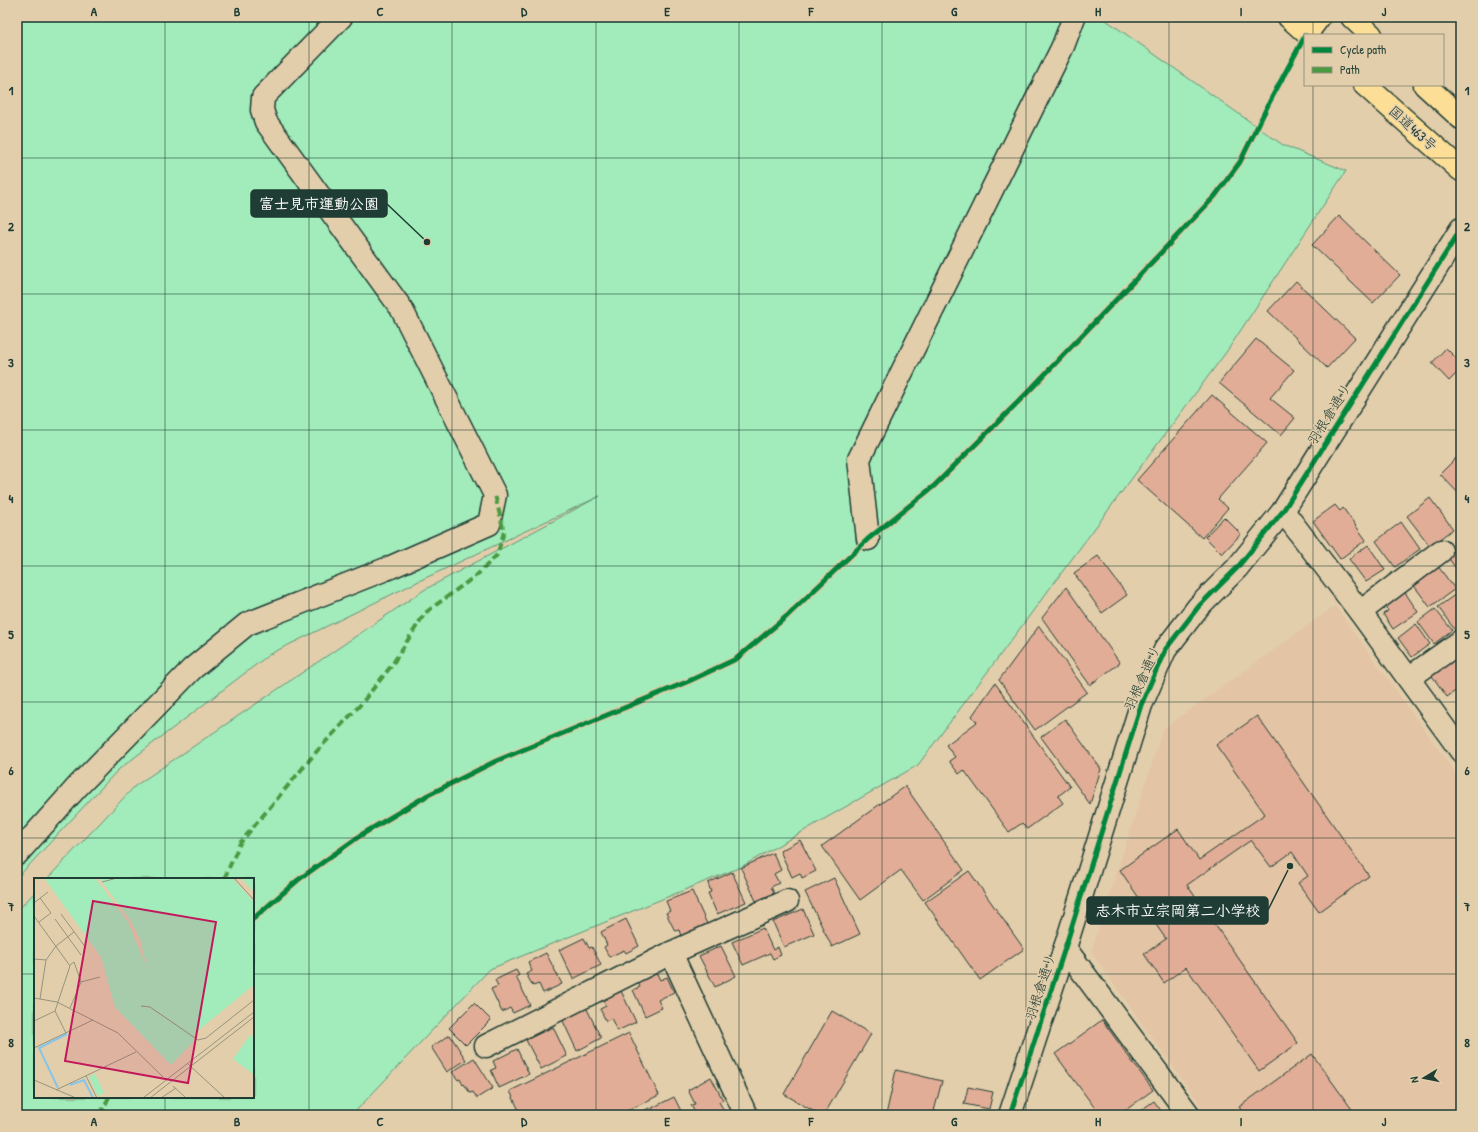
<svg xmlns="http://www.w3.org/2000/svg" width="1478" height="1132" font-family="'Patrick Hand','Klee One',sans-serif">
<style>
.built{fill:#e3c4a5}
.green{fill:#a2ebba;stroke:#609477}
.building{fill:#e2ad96;stroke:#1f3d34}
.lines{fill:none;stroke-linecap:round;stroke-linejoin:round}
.minor-casing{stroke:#1f3d34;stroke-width:25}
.major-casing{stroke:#1f3d34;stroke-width:25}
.highway-casing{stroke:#1f3d34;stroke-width:25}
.minor{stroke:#e3ceac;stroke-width:22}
.major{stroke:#fdde96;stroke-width:22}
.highway{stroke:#fdde96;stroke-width:22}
.quiet{stroke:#4a9a42;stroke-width:4;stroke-dasharray:8 4;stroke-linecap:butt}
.cycleway-casing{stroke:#e3ceac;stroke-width:8}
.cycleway{stroke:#00873e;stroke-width:5}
.grid{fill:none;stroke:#1f3d34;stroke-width:1;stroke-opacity:0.55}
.labels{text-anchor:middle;stroke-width:3;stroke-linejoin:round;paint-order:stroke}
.street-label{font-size:14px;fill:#1f3d34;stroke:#e3ceac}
.inset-river{fill:none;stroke:#86c5e7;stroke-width:2}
.inset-road{fill:none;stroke:#95947c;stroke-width:1}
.view{fill:#c2185b;fill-opacity:0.15;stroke:#c2185b;stroke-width:2}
.inset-edge{fill:none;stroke:#1f3d34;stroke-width:2}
.leader{fill:none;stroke:#1f3d34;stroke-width:1.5}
.callout-dot{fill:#1f3d34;stroke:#e3ceac;stroke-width:1.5}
.callout{fill:#1f3d34;stroke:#1f3d34;stroke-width:1.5}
.callout-label{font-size:15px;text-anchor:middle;font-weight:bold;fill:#fff}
.neatline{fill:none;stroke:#1f3d34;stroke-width:1.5}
.grid-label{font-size:13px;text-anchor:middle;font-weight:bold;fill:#1f3d34}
</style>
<rect width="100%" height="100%" fill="#e3ceac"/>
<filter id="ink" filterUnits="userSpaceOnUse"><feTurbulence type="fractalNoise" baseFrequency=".025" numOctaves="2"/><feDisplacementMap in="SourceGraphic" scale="8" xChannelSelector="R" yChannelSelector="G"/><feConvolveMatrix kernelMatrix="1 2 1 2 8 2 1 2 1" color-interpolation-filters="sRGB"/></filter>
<g filter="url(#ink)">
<path class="built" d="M1335 606 1461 781V1115H1208L1091 952 1163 729Z"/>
<path class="green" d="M17 17 1103 18 1283 145 1346 171 1227 351 918 765 741 867 490 969 352 1115H17V911L35 892V1097H253V879H47L135 786 424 590 600 496 419 581 270 654 118 770 17 878Z"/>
<g class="building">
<path d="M1339 216 1400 275 1373 303 1312 245Z"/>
<path d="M1296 281 1355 338 1327 368 1268 311Z"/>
<path d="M1256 339 1294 370 1270 398 1295 418 1281 435 1219 383Z"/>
<path d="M1446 348 1461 363V369L1449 381 1432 363Z"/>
<path d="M1212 395 1267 443 1218 499 1228 508 1202 538 1137 480Z"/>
<path d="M1461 453V496L1440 474Z"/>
<path d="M1430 498 1453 529 1430 546 1407 516Z"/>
<path d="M1335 505 1340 511 1343 508 1366 540 1340 559 1313 521Z"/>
<path d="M1224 517 1241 534 1222 554 1205 537Z"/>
<path d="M1401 522 1420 549 1395 567 1376 541Z"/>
<path d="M1461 536V575L1446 555 1457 547 1454 542Z"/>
<path d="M1368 545 1385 570 1366 582 1349 559Z"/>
<path d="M1098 556 1127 595 1102 613 1074 573Z"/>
<path d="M1437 565 1455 589 1430 607 1412 583Z"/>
<path d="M1066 587 1120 663 1090 685 1042 618Z"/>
<path d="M1402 588 1418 612 1393 629 1383 614 1388 611 1382 602Z"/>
<path d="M1456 594 1461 602V626L1455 630 1438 607Z"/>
<path d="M1435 609 1452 630 1434 644 1418 622Z"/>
<path d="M1416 624 1430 644 1412 657 1398 638Z"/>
<path d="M1039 626 1087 692 1035 730 999 680Z"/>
<path d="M1461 650V687L1447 697 1430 673Z"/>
<path d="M995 683 1070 787 1058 796 1063 803 1027 829 1022 823 1009 832 964 770 959 774 949 761 955 757 946 745 977 722 972 716Z"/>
<path d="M1257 716 1369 876 1319 912 1298 883 1308 876 1292 852 1271 867 1251 840 1187 885 1298 1043 1259 1071 1186 967 1164 983 1144 954 1166 939 1140 902 1141 901 1120 870 1178 829 1199 860 1265 814 1216 745Z"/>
<path d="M1065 719 1101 769 1090 804 1041 737Z"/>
<path d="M905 786 964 870 923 900 901 870 860 900 822 846Z"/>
<path d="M800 840 816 871 802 878 800 873 792 877 780 851Z"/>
<path d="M773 853 781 870 774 874 779 883 771 887 774 893 756 901 741 868Z"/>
<path d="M969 871 1024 949 980 980 925 902Z"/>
<path d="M732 872 746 902 717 914 708 893 711 892 708 883Z"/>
<path d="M834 878 860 934 832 947 805 892Z"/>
<path d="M692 891 707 924 681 936 679 930 675 931 666 913 670 911 666 901Z"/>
<path d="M803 909 814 934 784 947 773 922Z"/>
<path d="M626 919 639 946 626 953 624 950 609 957 604 947 607 945 601 932Z"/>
<path d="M763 928 773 950 778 947 781 955 773 959 770 953 743 965 732 942Z"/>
<path d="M584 938 589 948 592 947 601 965 573 979 559 950Z"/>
<path d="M721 946 736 976 715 987 699 956Z"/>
<path d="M546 953 562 984 543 993 539 984 533 986 526 974 532 971 528 962Z"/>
<path d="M516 970 519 975 516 977 530 1005 513 1013 510 1008 502 1012 491 989 498 986 495 980Z"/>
<path d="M655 970 660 980 667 977 674 992 658 1000 662 1008 645 1016 633 990 640 987 637 979Z"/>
<path d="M621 991 636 1022 617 1031 611 1018 606 1021 600 1009 606 1006 602 1000Z"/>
<path d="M474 1003 491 1020 466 1045 449 1028Z"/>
<path d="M586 1007 601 1038 577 1051 562 1019Z"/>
<path d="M832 1011 871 1034 824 1115H820L784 1094Z"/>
<path d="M1102 1020 1153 1090 1119 1115H1100L1055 1054Z"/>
<path d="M553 1027 567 1056 541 1069 526 1040Z"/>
<path d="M629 1033 659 1095 619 1115H521L510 1091Z"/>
<path d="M450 1035 466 1060 447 1072 431 1047Z"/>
<path d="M517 1049 529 1074 499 1088 491 1070 496 1068 493 1061Z"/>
<path d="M1312 1054 1356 1115H1245L1239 1107Z"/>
<path d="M474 1058 493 1088 477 1098 473 1092 470 1093 464 1084 463 1085 460 1079 458 1080 452 1072Z"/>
<path d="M896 1070 942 1081 934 1111 945 1113V1115H886Z"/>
<path d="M711 1077 723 1100 719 1102 725 1112 719 1115H696L691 1105 695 1104 688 1090Z"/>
<path d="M968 1087 993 1092 989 1109 964 1104Z"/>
<path d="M674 1097 683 1115H656L652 1108Z"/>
<path d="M1154 1101 1164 1115H1134Z"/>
<path d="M649 1108 653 1115H635Z"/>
</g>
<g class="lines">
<defs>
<g id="minor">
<path d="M1283 511 1360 612 1461 751"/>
<path d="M868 539 859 459 1063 46 1074 17"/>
<path d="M1360 612 1441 551"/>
<path d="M1409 678 1461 641"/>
<path d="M17 854 78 786 192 669 247 624 391 567 489 524 495 495 401 308 266 122 262 110 263 97 341 17"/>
<path d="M1065 948 1189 1115"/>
<path d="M671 953 746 1115"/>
<path d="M486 1046 671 953 787 901"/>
<path d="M1010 1115 1065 948 1141 705 1165 650 1199 606 1237 568 1283 511 1461 229"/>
</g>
<path id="major" d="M1307 33 1319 17"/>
<g id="highway">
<path d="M1289 17 1309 35"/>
<path d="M1352 17 1371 35"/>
<path d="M1365 85 1461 170"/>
<path d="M1425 85 1461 118"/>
</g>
</defs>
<use href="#minor" class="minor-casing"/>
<use href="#major" class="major-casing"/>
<use href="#highway" class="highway-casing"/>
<use href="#minor" class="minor"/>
<use href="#major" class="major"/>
<use href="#highway" class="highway"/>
<g class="quiet">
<path d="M224 879 240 843 317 751 361 704 392 665 425 613 478 574 497 555 504 532 495 495"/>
<path d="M100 1115 109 1097"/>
</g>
<defs>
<g id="cycleway">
<path d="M253 919 298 880 361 835 428 795 496 761 689 681 736 659 787 616 868 539 934 486 1028 392 1215 196 1240 162 1270 101 1305 36"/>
<path d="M1010 1115 1065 948 1141 705 1165 650 1199 606 1237 568 1283 511 1461 229"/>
</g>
</defs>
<use href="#cycleway" class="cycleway-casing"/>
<use href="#cycleway" class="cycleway"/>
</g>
</g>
<path class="grid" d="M165 17V879M309 17V1115M452 17V1115M596 17V1115M739 17V1115M882 17V1115M1026 17V1115M1169 17V1115M1313 17V35M1313 85V1115M17 158H1461M17 294H1461M17 430H1461M17 566H1461M17 702H1461M17 838H1461M17 974H35M253 974H1461M165 1097V1115"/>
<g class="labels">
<g class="street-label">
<text transform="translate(1413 128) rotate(42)" y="5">国道463号</text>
<text transform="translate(1329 414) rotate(-58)" y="5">羽根倉通り</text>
<text transform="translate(1142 678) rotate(-66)" y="5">羽根倉通り</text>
<text transform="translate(1040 987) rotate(-72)" y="5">羽根倉通り</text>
</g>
</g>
<g transform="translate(34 878)">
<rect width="220" height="220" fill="#e3ceac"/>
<path d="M10 0H61L94 44 113 90 106 61 96 42 65 0H198L220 24V107L161 155 159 164 137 187 81 129 67 79ZM207 0H220V14ZM216 157 220 159V197L199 181ZM61 196 70 215 64 218 55 199Z" fill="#a2ebba"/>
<path class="inset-river" d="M36 207 50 202 59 220M24 210 5 170 33 156"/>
<path class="inset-road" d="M200 0 220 22M68 4 83 0M0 25 14 14M27 36 52 70M0 38 36 88 21 133 0 143M21 41 47 77M5 44 17 35 6 20M0 81 12 82M47 104 66 99M0 120 23 124 84 155 129 199M6 121 12 82 22 68 40 54M107 128 116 129 164 162 172 160 220 122M36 130 47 104 40 84 36 87M21 133 32 155M0 170 59 142M154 186 191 220M52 198 63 220M0 202 42 220M139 208 152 220M22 212 102 174M109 220 220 134M116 220 220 139M127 220 142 210"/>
<path class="view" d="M59 23 182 44 154 205 31 183Z"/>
<rect width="220" height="220" class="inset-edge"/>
</g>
<path class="leader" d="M427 242L387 204M1290 866L1268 910"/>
<g class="callout-dot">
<circle cx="427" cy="242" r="4"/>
<circle cx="1290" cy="866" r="4"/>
</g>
<g class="callout">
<rect x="251" y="190" width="136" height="27" rx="4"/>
<rect x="1087" y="897" width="181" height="27" rx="4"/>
</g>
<g class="callout-label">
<text x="319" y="209">富士見市運動公園</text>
<text x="1178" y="916">志木市立宗岡第二小学校</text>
</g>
<rect width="1478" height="1132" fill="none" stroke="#e3ceac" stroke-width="44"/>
<rect x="1304" y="34" width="140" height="52" fill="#e3ceac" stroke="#95947c"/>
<rect x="1312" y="47" width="20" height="6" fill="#00873e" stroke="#95947c"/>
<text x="1340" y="54" font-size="12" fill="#1f3d34">Cycle path</text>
<rect x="1312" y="67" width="20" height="6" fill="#4a9a42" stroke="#95947c"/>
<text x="1340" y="74" font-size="12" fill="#1f3d34">Path</text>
<g transform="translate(1424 1078) rotate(260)" stroke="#e3ceac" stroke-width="3" paint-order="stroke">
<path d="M0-3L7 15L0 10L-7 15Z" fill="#1f3d34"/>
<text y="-6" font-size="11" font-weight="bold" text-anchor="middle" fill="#1f3d34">N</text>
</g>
<rect x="22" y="22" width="1434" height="1088" class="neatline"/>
<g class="grid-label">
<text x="94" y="16">A</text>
<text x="237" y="16">B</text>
<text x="380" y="16">C</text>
<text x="524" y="16">D</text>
<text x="667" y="16">E</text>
<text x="811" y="16">F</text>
<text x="954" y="16">G</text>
<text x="1098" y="16">H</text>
<text x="1241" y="16">I</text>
<text x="1384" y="16">J</text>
<text x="11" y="95">1</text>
<text x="1467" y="95">1</text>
<text x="11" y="231">2</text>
<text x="1467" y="231">2</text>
<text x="11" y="367">3</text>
<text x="1467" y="367">3</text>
<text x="11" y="503">4</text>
<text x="1467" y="503">4</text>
<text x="11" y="639">5</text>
<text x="1467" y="639">5</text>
<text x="11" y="775">6</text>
<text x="1467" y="775">6</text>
<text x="11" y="911">7</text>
<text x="1467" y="911">7</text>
<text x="11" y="1047">8</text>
<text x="1467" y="1047">8</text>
<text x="94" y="1126">A</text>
<text x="237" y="1126">B</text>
<text x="380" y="1126">C</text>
<text x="524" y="1126">D</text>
<text x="667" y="1126">E</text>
<text x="811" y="1126">F</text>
<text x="954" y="1126">G</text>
<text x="1098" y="1126">H</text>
<text x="1241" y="1126">I</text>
<text x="1384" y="1126">J</text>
</g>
</svg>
